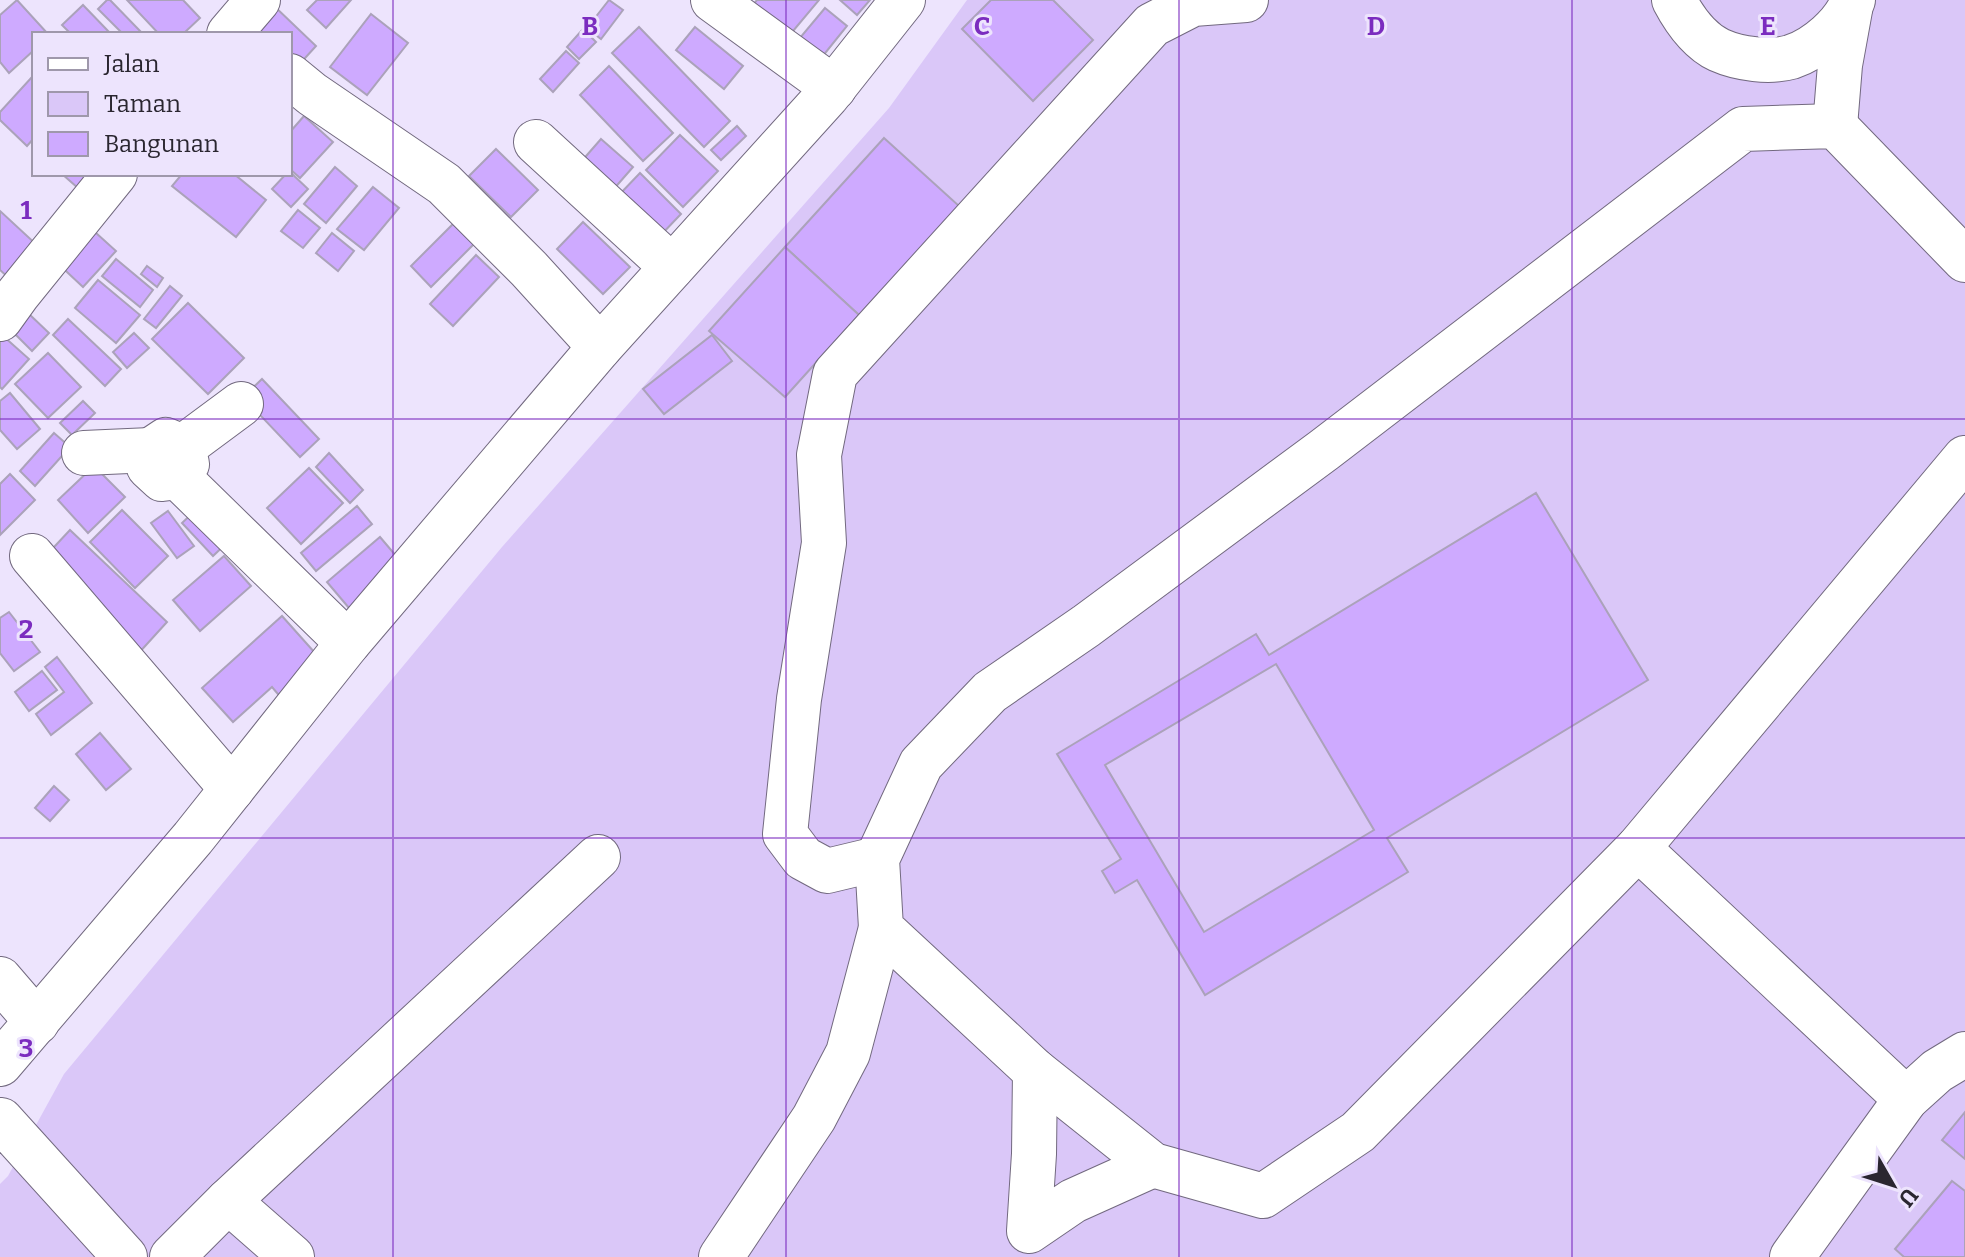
<svg xmlns="http://www.w3.org/2000/svg" width="1965" height="1257" font-family="Bitter,serif">
<style>
.green{fill:#dac7f8}
.building{fill:#ceaaff;stroke:#aba2ba;stroke-width:2;fill-rule:evenodd}
.lines{fill:none;stroke-linecap:round;stroke-linejoin:round}
.minor-casing{stroke:#72697f;stroke-width:46}
.minor{stroke:#fff;stroke-width:44}
.grid{fill:none;stroke:#7b2cbf;stroke-width:2;stroke-opacity:0.55}
.grid-label{font-size:26px;text-anchor:middle;font-weight:bold;fill:#7b2cbf;stroke:#ede4fd;stroke-width:6;stroke-linejoin:round;paint-order:stroke}
</style>
<rect width="100%" height="100%" fill="#ede4fd"/>
<path class="green" d="M967 0H1965V1257H0V1184L8 1176 64 1074 502 547 889 108Z"/>
<g class="building">
<path d="M17 0 48 34H34V50L9 73 0 62V15Z"/>
<path d="M107 0H110L143 34H123L98 9Z"/>
<path d="M127 0H183L200 18 183 34H159Z"/>
<path d="M317 0H351L326 28 307 10Z"/>
<path d="M609 0 623 10 601 39 587 28Z"/>
<path d="M757 0H819L788 37 751 7Z"/>
<path d="M840 0H870L857 15Z"/>
<path d="M991 0H1053L1093 40 1033 101 962 29Z"/>
<path d="M272 4 316 46 296 68 290 62V34H261L252 26Z"/>
<path d="M83 5 111 34H71L62 25Z"/>
<path d="M825 8 847 26 822 57 799 39Z"/>
<path d="M371 14 408 43 367 95 330 67Z"/>
<path d="M639 27 730 121 704 147 612 53Z"/>
<path d="M695 27 743 66 724 89 676 50Z"/>
<path d="M583 29 596 42 579 59 567 47Z"/>
<path d="M566 51 579 63 553 92 540 79Z"/>
<path d="M609 66 673 133 643 161 580 95Z"/>
<path d="M32 77 34 79V138L27 146 0 120V112Z"/>
<path d="M304 116 333 142 300 178 290 169V132Z"/>
<path d="M737 126 746 136 721 160 711 150Z"/>
<path d="M680 135 718 171 683 207 646 170Z"/>
<path d="M884 138 959 206 859 315 785 247Z"/>
<path d="M601 139 633 167 612 191 580 163Z"/>
<path d="M496 149 538 190 511 217 469 176Z"/>
<path d="M335 167 357 186 326 223 304 204Z"/>
<path d="M290 172 308 189 291 207 272 189 286 174H290Z"/>
<path d="M640 173 681 214 658 238 617 197Z"/>
<path d="M62 174H89L78 188Z"/>
<path d="M182 174H234L266 200 236 237 172 186Z"/>
<path d="M373 187 399 208 364 250 337 229Z"/>
<path d="M298 210 320 228 303 248 281 231Z"/>
<path d="M0 211 39 247 10 279 0 270Z"/>
<path d="M583 222 630 267 603 294 557 249Z"/>
<path d="M85 223 116 251 83 287 52 258Z"/>
<path d="M453 224 474 244 431 287 411 266Z"/>
<path d="M332 233 354 251 338 271 316 253Z"/>
<path d="M785 247 859 315 785 397 709 331Z"/>
<path d="M476 255 499 277 453 326 430 304Z"/>
<path d="M116 259 153 290 140 307 102 276Z"/>
<path d="M147 266 163 278 157 287 141 274Z"/>
<path d="M98 280 140 315 116 343 75 308Z"/>
<path d="M170 286 182 296 156 328 144 319Z"/>
<path d="M188 303 244 358 208 394 152 339Z"/>
<path d="M28 313 49 333 32 351 11 330Z"/>
<path d="M68 319 121 369 105 386 53 335Z"/>
<path d="M134 333 149 348 127 368 113 352Z"/>
<path d="M2 335 29 359 2 389 0 387V337Z"/>
<path d="M712 335 732 361 664 414 643 389Z"/>
<path d="M48 353 81 387 48 418 15 384Z"/>
<path d="M262 379 319 439 300 457 243 397Z"/>
<path d="M10 393 40 429 17 449 0 430V401Z"/>
<path d="M83 401 95 413 72 435 60 423Z"/>
<path d="M54 433 70 447 35 486 20 471Z"/>
<path d="M329 453 363 490 350 503 316 467Z"/>
<path d="M94 466 125 497 88 533 58 500Z"/>
<path d="M309 468 343 503 301 544 267 508Z"/>
<path d="M10 474 35 500 0 535V484Z"/>
<path d="M1536 493 1648 680 1387 838 1408 872 1205 995 1137 880 1115 893 1102 871 1121 859 1057 754 1256 634 1269 655ZM1276 664 1374 830 1204 932 1105 765Z"/>
<path d="M202 504 233 537 213 556 182 523Z"/>
<path d="M357 506 372 524 316 571 301 553Z"/>
<path d="M122 510 168 556 135 588 90 542Z"/>
<path d="M168 511 194 546 177 558 151 523Z"/>
<path d="M70 530 167 622 137 655 40 562Z"/>
<path d="M380 537 402 563 349 608 327 582Z"/>
<path d="M224 556 251 586 200 631 173 600Z"/>
<path d="M9 612 40 652 14 671 0 653V618Z"/>
<path d="M282 616 324 663 283 700 272 687 233 722 202 688Z"/>
<path d="M57 657 92 703 51 735 36 714 64 692 45 667Z"/>
<path d="M42 671 57 690 29 711 15 692Z"/>
<path d="M100 733 131 769 106 790 76 754Z"/>
<path d="M54 786 69 800 50 821 35 808Z"/>
<path d="M1965 1112V1159L1942 1140Z"/>
<path d="M1952 1181 1965 1191V1257H1904L1895 1249Z"/>
</g>
<g class="lines">
<defs>
<g id="minor">
<path d="M713 0 834 88"/>
<path d="M1674 0C1684 19 1698 40 1719 50 1739 59 1770 63 1791 57 1816 49 1845 24 1853 0"/>
<path d="M229 34 258 0"/>
<path d="M290 76 312 94 444 184 529 269 600 347"/>
<path d="M1835 126 1840 65 1850 10"/>
<path d="M536 142 672 267"/>
<path d="M1965 260 1835 126 1743 129 1324 450 1086 626 990 692 921 764 877 859 881 928 1035 1071 1153 1165 1263 1196 1358 1132 1638 848 1965 458"/>
<path d="M0 319 18 294 115 174"/>
<path d="M166 440 183 447 187 464 178 477 162 479 149 467 151 450Z"/>
<path d="M183 447 241 404"/>
<path d="M84 453 151 450"/>
<path d="M178 477 348 643"/>
<path d="M32 556 232 789"/>
<path d="M1638 848 1906 1099"/>
<path d="M877 859 827 871 803 858 785 834 799 699 824 543 819 455 835 374 1152 25 1193 4 1246 0"/>
<path d="M0 979 37 1022"/>
<path d="M0 1064 193 838 348 643 600 347 827 96 903 0"/>
<path d="M1035 1071 1034 1154 1029 1231 1073 1201 1153 1165"/>
<path d="M1 1120 125 1257"/>
<path d="M228 1201 598 857"/>
<path d="M172 1257 228 1201 292 1257"/>
<path d="M721 1257 814 1118 848 1053 881 928"/>
<path d="M1792 1257 1906 1099 1937 1071 1965 1054"/>
</g>
</defs>
<use href="#minor" class="minor-casing"/>
<use href="#minor" class="minor"/>
</g>
<path class="grid" d="M393 0V1257M786 0V1257M1179 0V1257M1572 0V1257M0 419H1965M0 838H1965"/>
<g class="grid-label">
<text x="590" y="35">B</text>
<text x="982" y="35">C</text>
<text x="1376" y="35">D</text>
<text x="1768" y="35">E</text>
<text x="26" y="219">1</text>
<text x="26" y="638">2</text>
<text x="26" y="1057">3</text>
</g>
<rect x="32" y="32" width="260" height="144" fill="#ede4fd" stroke="#9f98ab" stroke-width="2"/>
<rect x="48" y="58" width="40" height="12" fill="#ffffff" stroke="#9f98ab" stroke-width="2"/>
<text x="104" y="72" font-size="24" fill="#2a2630">Jalan</text>
<rect x="48" y="92" width="40" height="24" fill="#dac7f8" stroke="#9f98ab" stroke-width="2"/>
<text x="104" y="112" font-size="24" fill="#2a2630">Taman</text>
<rect x="48" y="132" width="40" height="24" fill="#ceaaff" stroke="#9f98ab" stroke-width="2"/>
<text x="104" y="152" font-size="24" fill="#2a2630">Bangunan</text>
<g transform="translate(1893 1185) rotate(129)" stroke="#ede4fd" stroke-width="6" paint-order="stroke">
<path d="M0-6L14 30L0 20L-14 30Z" fill="#2a2630"/>
<text y="-12" font-size="22" font-weight="bold" text-anchor="middle" fill="#2a2630">U</text>
</g>
</svg>
